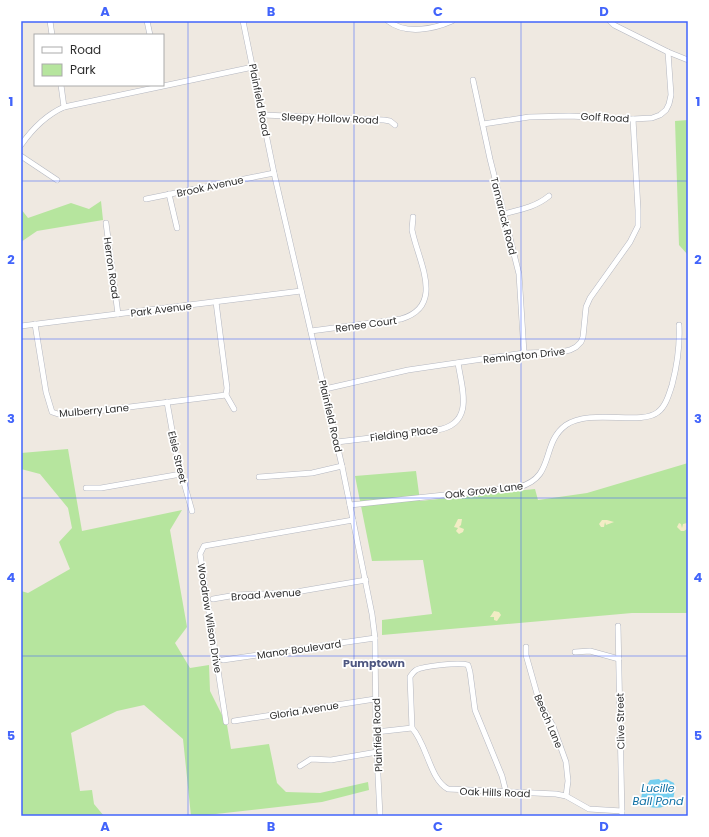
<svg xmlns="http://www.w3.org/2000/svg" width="709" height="837" font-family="Poppins,sans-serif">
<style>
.green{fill:#b6e59e}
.sand{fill:#f3ecc5}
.water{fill:#75cff0}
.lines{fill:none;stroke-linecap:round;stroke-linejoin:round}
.minor-casing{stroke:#b4b7c1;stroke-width:6}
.minor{stroke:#fff;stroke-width:5}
.grid{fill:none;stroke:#4264fb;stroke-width:1;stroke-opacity:0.55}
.labels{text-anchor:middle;stroke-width:3.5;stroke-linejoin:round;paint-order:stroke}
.street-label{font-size:10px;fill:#2e2e2e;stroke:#fff}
.neighbourhood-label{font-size:11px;font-weight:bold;fill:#4d5680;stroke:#fff}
.water-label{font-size:11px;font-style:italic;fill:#0d6fa3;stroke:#fff}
.neatline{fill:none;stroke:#4264fb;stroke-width:1.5}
.grid-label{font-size:13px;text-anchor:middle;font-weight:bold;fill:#4264fb}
</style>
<rect width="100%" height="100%" fill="#efe9e1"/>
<g class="green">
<path d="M688 120V255L679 245 675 121Z"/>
<path d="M101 201 103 220 37 231 21 242V209L28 218 71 203 89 209Z"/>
<path d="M68 449 82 531 182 510 170 530 187 627 175 643 190 668 209 665 210 691 227 725 231 749 269 744 277 783 286 792 320 793 368 782 369 790 322 802 207 815V816H191L183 739 144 705 117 711 71 733 80 791 92 790 94 804 104 816H21V591L28 593 70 569 59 542 72 528 68 508 40 474 21 469V453Z"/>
<path d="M688 463V613H632L382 635V620L432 614 423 560 372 561 355 476 416 471 420 501 535 489 538 500 587 493Z"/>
</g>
<g class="sand">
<path d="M458 519H462L461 525 459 527 464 529 463 532 459 534 456 531 458 528 454 527Z"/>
<path d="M602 520H607L614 522 606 525 605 522 604 527H601L599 524Z"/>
<path d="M679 523 681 524 682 528 683 524 687 523V529L684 531H681L677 527Z"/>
<path d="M494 611 499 612 501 615 497 621 494 620V617H490Z"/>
</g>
<path class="water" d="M659 779 661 781 666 779 674 783 675 788 673 801C664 809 653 810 643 804L641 799 642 793 650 780Z"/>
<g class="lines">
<defs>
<g id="minor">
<path d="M50 21 52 35"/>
<path d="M147 21 150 35"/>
<path d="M243 21 274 173 342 466 372 614 375 638 376 735 380 816"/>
<path d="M388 21C406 35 434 29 452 21"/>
<path d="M610 21 614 25 668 52 688 60"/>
<path d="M473 80 490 159 519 274 524 353"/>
<path d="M61 85 64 107"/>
<path d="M263 115 384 120 390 121 395 125"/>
<path d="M483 124 529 117 569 116 633 119 652 118 660 115 666 110 669 104 671 95 668 52"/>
<path d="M21 145C33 128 46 115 64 107L253 67"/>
<path d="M21 156 57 180"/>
<path d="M169 194 177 228"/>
<path d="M146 199 274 173"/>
<path d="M503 214C519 210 536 207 549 196"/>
<path d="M106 223 118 314"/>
<path d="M35 324 46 392 52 412 58 414 81 413 226 395 227 388 216 302"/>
<path d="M21 326 301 291"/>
<path d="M311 331 401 319C446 306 418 261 412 230 412 226 413 221 413 217"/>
<path d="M325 389 408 370 524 353 561 352 570 350 576 347 581 342 583 337 586 307 590 298 630 242 638 226V210L633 119"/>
<path d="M226 395 234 409"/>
<path d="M167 402 177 458 192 511"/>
<path d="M337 442 437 430C475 424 462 389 458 363"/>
<path d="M259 477 312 473 342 466"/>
<path d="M86 488H101L181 474"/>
<path d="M350 505 519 487C556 477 540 444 566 425 591 408 641 426 658 412 666 406 669 394 672 385 677 366 680 344 679 325"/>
<path d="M213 599 236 595 290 593 366 580"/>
<path d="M618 626 622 816"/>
<path d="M526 647V655L539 701 553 726 566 762 568 781 566 796"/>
<path d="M575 652 590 651 619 659"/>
<path d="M223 660 375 638"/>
<path d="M234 721 375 699"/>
<path d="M226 722 200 554 204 546 353 520"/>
<path d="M412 728 410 677C412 674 413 672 416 670 423 666 460 662 468 665L470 672 475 710 502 776 506 792"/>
<path d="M376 732 412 728C427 744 430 780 448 789L556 794 566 796 589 809 622 811"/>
<path d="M300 766 311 759 331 760 377 752"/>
</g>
</defs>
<use href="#minor" class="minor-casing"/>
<use href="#minor" class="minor"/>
</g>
<path class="grid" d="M188 21V816M354 21V816M521 21V816M21 181H688M21 339H688M21 498H688M21 656H688"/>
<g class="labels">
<g class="street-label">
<text transform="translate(260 100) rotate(79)" y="4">Plainfield Road</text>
<text transform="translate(605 117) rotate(3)" y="4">Golf Road</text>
<text transform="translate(330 118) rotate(2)" y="4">Sleepy Hollow Road</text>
<text transform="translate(210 186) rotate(-12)" y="4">Brook Avenue</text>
<text transform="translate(504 216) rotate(76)" y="4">Tamarack Road</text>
<text transform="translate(112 268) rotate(82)" y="4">Herron Road</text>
<text transform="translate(161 309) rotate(-7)" y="4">Park Avenue</text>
<text transform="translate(366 324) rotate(-8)" y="4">Renee Court</text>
<text transform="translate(524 355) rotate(-6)" y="4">Remington Drive</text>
<text transform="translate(94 410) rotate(-5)" y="4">Mulberry Lane</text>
<text transform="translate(331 416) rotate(77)" y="4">Plainfield Road</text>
<text transform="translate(404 433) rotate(-7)" y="4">Fielding Place</text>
<text transform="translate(178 457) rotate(77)" y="4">Elsie Street</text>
<text transform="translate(484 490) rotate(-7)" y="4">Oak Grove Lane</text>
<text transform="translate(266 594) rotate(-4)" y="4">Broad Avenue</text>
<text transform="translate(210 618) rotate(81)" y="4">Woodrow Wilson Drive</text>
<text transform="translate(299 649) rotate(-8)" y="4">Manor Boulevard</text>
<text transform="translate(304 710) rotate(-9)" y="4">Gloria Avenue</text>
<text transform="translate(549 721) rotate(67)" y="4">Beech Lane</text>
<text transform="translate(620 721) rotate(-91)" y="4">Clive Street</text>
<text transform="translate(377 735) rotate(-92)" y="4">Plainfield Road</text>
<text transform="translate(495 792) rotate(2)" y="4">Oak Hills Road</text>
</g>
<g class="neighbourhood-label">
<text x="374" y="667">Pumptown</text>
</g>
<g class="water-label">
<text x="658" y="792">Lucille<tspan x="658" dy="13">Ball Pond</tspan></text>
</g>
</g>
<rect width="709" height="837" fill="none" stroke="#ffffff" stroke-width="44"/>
<rect x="34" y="34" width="130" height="52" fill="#ffffff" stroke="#ababab"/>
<rect x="42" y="47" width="20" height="6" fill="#ffffff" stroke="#ababab"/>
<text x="70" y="54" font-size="12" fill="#2e2e2e">Road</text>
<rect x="42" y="64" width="20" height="12" fill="#b6e59e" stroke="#ababab"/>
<text x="70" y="74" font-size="12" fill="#2e2e2e">Park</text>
<rect x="22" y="22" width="665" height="793" class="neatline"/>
<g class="grid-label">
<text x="105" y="16">A</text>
<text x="271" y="16">B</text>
<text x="438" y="16">C</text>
<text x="604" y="16">D</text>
<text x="11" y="106">1</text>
<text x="698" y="106">1</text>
<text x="11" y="264">2</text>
<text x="698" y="264">2</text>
<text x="11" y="423">3</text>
<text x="698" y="423">3</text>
<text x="11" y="582">4</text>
<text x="698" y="582">4</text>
<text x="11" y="740">5</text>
<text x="698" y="740">5</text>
<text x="105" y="831">A</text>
<text x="271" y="831">B</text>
<text x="438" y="831">C</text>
<text x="604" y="831">D</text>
</g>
</svg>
